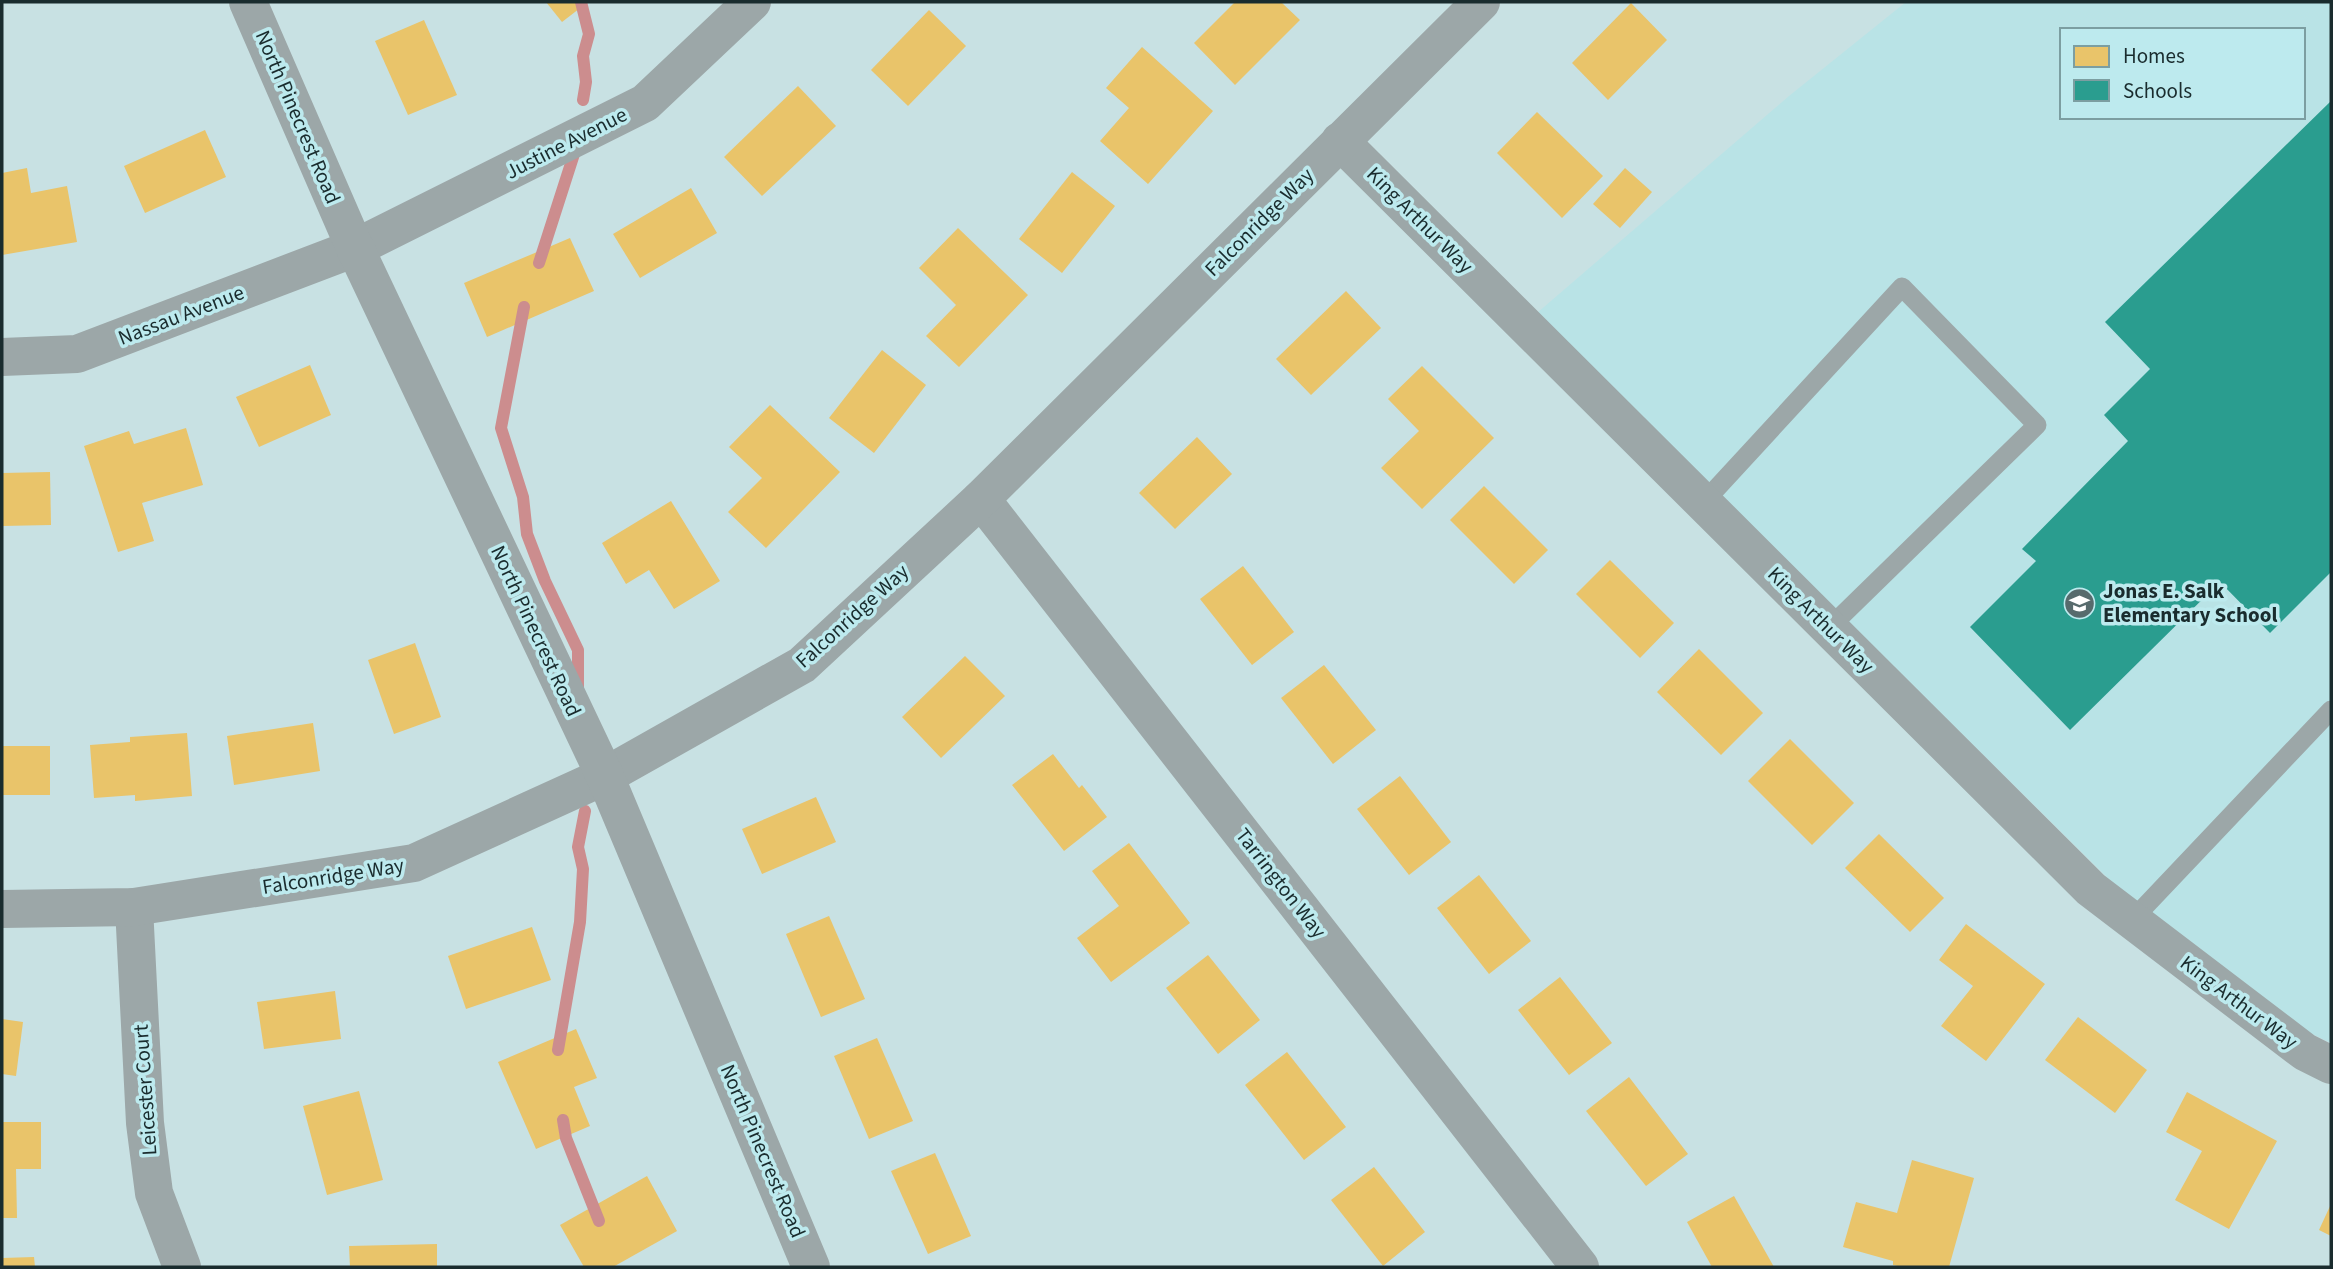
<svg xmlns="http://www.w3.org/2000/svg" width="2333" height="1269" font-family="'Source Sans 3',sans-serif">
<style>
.built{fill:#b9e3e6;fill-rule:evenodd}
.homes{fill:#e9c46a}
.schools{fill:#2a9d8f}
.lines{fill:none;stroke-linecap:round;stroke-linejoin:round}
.stream{stroke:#cc8d8e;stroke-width:12}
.service{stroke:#9ca7a8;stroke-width:19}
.minor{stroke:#9ca7a8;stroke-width:38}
.tertiary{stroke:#9ca7a8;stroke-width:38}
.labels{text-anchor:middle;stroke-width:7;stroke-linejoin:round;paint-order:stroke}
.street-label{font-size:21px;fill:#1a2c2e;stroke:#bdeaee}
.poi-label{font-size:21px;font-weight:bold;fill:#1a2c2e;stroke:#bdeaee;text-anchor:start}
</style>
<rect width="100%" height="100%" fill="#c8e1e3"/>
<path class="built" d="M1906 2H2331V1043L2308 1032 2122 892 1537 313 1789 96ZM2062 30H2303V117H2062Z"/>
<g class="homes">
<path d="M546 2H588L562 22Z"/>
<path d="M1235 2H1281L1300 20 1235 85 1194 43Z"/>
<path d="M1631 3 1667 40 1608 100 1572 63Z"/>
<path d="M929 10 966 46 908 106 871 70Z"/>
<path d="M424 20 457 95 408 115 375 41Z"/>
<path d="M1142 47 1213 111 1148 184 1100 141 1129 108 1106 88Z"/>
<path d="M798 86 836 126 762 196 724 157Z"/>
<path d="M1537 112 1603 176 1562 218 1497 153Z"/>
<path d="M205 130 226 177 145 213 124 166Z"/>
<path d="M27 168 31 193 67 186 77 242 2 255V173Z"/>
<path d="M1625 168 1652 192 1620 228 1593 204Z"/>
<path d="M1072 172 1115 206 1062 273 1019 239Z"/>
<path d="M691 188 717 233 640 278 613 234Z"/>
<path d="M958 228 1028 295 959 367 926 336 956 305 919 268Z"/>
<path d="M570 238 594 291 487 337 464 283Z"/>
<path d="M1346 291 1381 328 1311 395 1276 359Z"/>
<path d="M882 350 926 385 874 453 829 418Z"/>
<path d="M310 365 331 415 259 447 236 397Z"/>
<path d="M1422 366 1494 438 1422 509 1381 468 1419 431 1388 399Z"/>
<path d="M770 405 840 472 766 548 728 512 762 478 729 447Z"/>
<path d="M186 428 203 485 142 503 154 541 118 552 84 446 129 431 134 444Z"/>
<path d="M1197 437 1232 474 1175 529 1139 493Z"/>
<path d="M50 472 51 525 2 526V473Z"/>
<path d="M1484 486 1548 550 1514 584 1450 520Z"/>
<path d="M671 501 720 581 674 609 649 570 626 584 602 543Z"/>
<path d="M1610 560 1674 623 1640 658 1576 594Z"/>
<path d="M1243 566 1294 632 1252 665 1200 599Z"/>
<path d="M415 643 441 717 394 734 368 660Z"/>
<path d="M1699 649 1763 713 1721 755 1657 692Z"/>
<path d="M965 656 1005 696 941 758 902 717Z"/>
<path d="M1324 665 1376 730 1333 764 1281 698Z"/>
<path d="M313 723 320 771 234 785 227 736Z"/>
<path d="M187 733 192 796 135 801V795L94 798 90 745 130 742V737Z"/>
<path d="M1790 739 1854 803 1812 845 1748 781Z"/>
<rect x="2" y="746" width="48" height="49"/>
<path d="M1053 754 1079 788 1082 785 1107 817 1064 851 1012 785Z"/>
<path d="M1400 776 1451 842 1409 875 1357 809Z"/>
<path d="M816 797 836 842 762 874 742 829Z"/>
<path d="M1879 834 1944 898 1910 932 1845 868Z"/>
<path d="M1129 843 1190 923 1111 982 1077 938 1119 906 1092 871Z"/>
<path d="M1479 875 1531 941 1489 974 1437 908Z"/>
<path d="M829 916 865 999 821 1017 786 934Z"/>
<path d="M1966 924 2045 984 1986 1061 1941 1026 1973 986 1939 960Z"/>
<path d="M532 927 551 980 466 1009 448 956Z"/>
<path d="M1208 955 1260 1020 1218 1054 1166 988Z"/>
<path d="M1560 977 1612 1043 1569 1075 1518 1010Z"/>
<path d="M335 991 341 1039 264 1049 257 1002Z"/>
<path d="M2078 1017 2147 1070 2115 1113 2045 1060Z"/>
<path d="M2 1019 23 1022 16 1076 2 1074Z"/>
<path d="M576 1029 597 1078 574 1087 590 1126 536 1149 498 1062Z"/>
<path d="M877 1038 913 1121 869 1139 834 1056Z"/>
<path d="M1287 1052 1346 1127 1304 1160 1245 1085Z"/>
<path d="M1629 1077 1688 1154 1646 1186 1586 1111Z"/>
<path d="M359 1091 383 1180 327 1195 303 1106Z"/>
<path d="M2187 1092 2277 1141 2229 1229 2175 1200 2202 1151 2166 1132Z"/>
<path d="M2 1122H41V1169H16L17 1218H2Z"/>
<path d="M935 1153 971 1236 928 1254 891 1171Z"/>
<path d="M1912 1160 1974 1178 1949 1267H1902L1893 1265V1261L1843 1247 1856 1202 1897 1213Z"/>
<path d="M1374 1167 1425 1232 1383 1266 1331 1200Z"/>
<path d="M647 1176 677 1231 613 1267H584L560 1225Z"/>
<path d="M1734 1196 1774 1267H1712L1687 1222Z"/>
<path d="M2331 1204V1236L2319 1230Z"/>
<path d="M437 1244V1267H350L349 1246Z"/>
<path d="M34 1257 35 1267H2V1258Z"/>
</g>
<path class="schools" d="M2331 101V572L2270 633 2220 582 2070 730 1970 627 2036 561 2022 549 2128 441 2104 415 2150 369 2105 322Z"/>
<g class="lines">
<g class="stream">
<path d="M581 2 589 34 583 56 586 82 583 100"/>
<path d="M539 263 575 151"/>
<path d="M524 307 501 428 523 497 527 534 545 581 578 650V688"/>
<path d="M558 1050 580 922 583 869 578 847 585 811"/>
<path d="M563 1120 566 1138 599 1221"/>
</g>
<g class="service">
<path d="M1703 503 1902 287 2037 425 1829 628"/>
<path d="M2132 920 2331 710"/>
</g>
<g class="minor">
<path d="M1340 141 2091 889 2305 1052 2331 1065"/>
<path d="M2 357 77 354 355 248 645 103 752 2"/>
<path d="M981 499 1580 1267"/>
<path d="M134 907 145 1123 154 1193 182 1267"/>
<path d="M2 909 134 907 414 863 605 776 802 665 981 499 1481 2"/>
</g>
<path class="tertiary" d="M248 2 355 248 605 776 811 1267"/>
</g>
<defs>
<symbol id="school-disc" viewBox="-11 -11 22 22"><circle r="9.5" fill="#576b6d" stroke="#bdeaee"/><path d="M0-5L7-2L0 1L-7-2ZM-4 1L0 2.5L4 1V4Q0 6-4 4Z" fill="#fff"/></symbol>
</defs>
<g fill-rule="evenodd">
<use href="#school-disc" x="2062" y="586" width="35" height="35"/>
</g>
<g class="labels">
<g class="street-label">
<text transform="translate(298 117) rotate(67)" y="7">North Pinecrest Road</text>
<text transform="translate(566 143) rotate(-27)" y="7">Justine Avenue</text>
<text transform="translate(1420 220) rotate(45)" y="7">King Arthur Way</text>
<text transform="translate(1259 222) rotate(-45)" y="7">Falconridge Way</text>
<text transform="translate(181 315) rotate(-21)" y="7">Nassau Avenue</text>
<text transform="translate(852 616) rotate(-42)" y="7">Falconridge Way</text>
<text transform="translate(1821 620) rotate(45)" y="7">King Arthur Way</text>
<text transform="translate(536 631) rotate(65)" y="7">North Pinecrest Road</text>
<text transform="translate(333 876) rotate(-9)" y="7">Falconridge Way</text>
<text transform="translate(1281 883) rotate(52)" y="7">Tarrington Way</text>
<text transform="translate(2239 1002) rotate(37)" y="7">King Arthur Way</text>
<text transform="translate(145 1090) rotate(-94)" y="7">Leicester Court</text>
<text transform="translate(763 1151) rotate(67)" y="7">North Pinecrest Road</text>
</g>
<g class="poi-label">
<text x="2103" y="598">Jonas E. Salk<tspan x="2103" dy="24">Elementary School</tspan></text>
</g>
</g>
<rect width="2333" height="1269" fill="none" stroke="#1a2c2e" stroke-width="7"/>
<rect x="2060" y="28" width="245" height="91" fill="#bdeaee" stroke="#7c9ea1" stroke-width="2"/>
<rect x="2074" y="46" width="35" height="21" fill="#e9c46a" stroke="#7c9ea1" stroke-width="2"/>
<text x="2123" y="63" font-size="21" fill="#1a2c2e">Homes</text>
<rect x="2074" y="80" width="35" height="21" fill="#2a9d8f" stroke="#7c9ea1" stroke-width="2"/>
<text x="2123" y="98" font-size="21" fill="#1a2c2e">Schools</text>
</svg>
